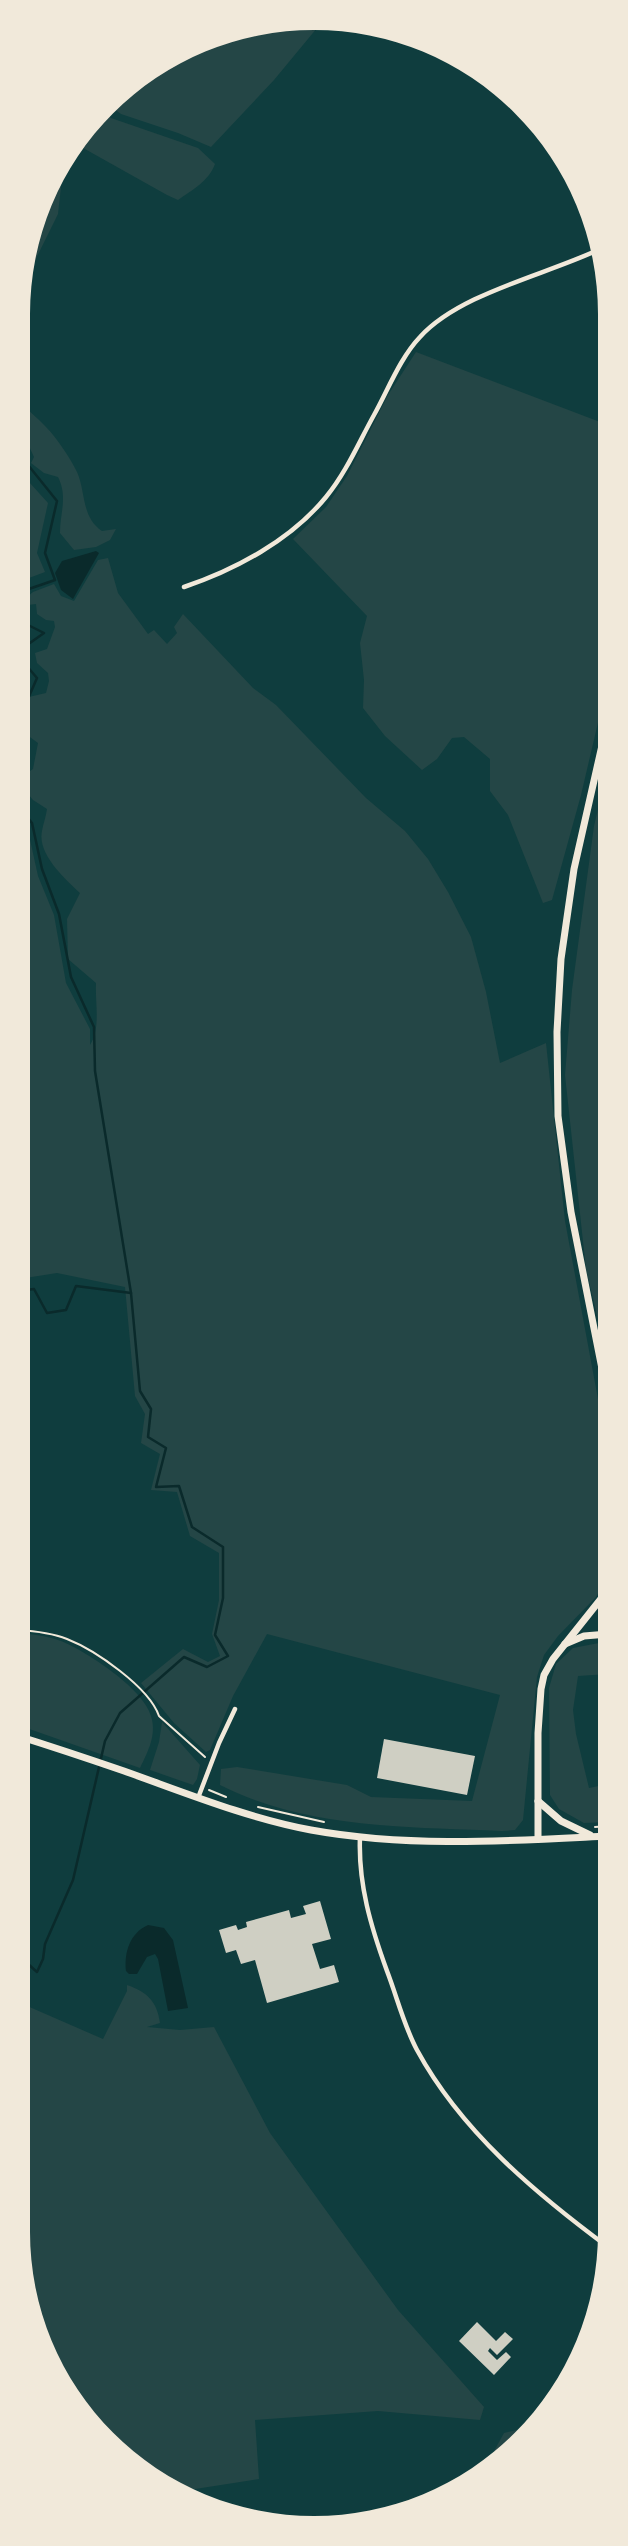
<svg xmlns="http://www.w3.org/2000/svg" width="628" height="2546" font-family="'Golos Text',sans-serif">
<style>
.green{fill:#244646}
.water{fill:#0a2a2b}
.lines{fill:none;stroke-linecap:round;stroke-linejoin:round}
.stream{stroke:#0a2a2b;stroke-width:2.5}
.building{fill:#cfcfc3}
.path{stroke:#f1e9da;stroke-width:2}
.minor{stroke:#f1e9da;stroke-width:4.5}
.primary{stroke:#f1e9da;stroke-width:7}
</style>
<rect width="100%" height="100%" fill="#0f3d3e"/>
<g class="green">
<path d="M322 22 274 80 211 147 178 133 121 114 110 106 134 79 238 28Z"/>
<path d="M104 113 111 118 198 148 215 164C209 181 192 190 178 200L167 195 76 144Z"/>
<path d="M54 177 61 187 58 214 20 291V275Z"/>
<path d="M416 352 608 425V680L581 795 552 900 543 903 508 815 490 791V759L464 737 452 738 437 759 422 770 385 736 363 708 364 680 360 643 367 616 293 539 326 507 347 476 388 395Z"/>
<path d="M20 399C28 412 36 416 46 427 57 438 70 458 77 472 86 492 81 517 102 531L116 529 110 540 96 547 74 550 60 533C60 512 68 497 58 477L44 473 31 463 34 457 27 442 20 439Z"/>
<path d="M20 472 48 503 37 553 45 572 21 581Z"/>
<path d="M108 558 118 593 148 634 154 630 167 644 177 633 174 627 183 614 253 688 276 705 366 798 405 831 428 859 448 892 471 937 486 992 500 1063 546 1043 565 1221 608 1453V1576L596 1597 558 1636 544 1655 537 1677 523 1820 515 1830 502 1831C408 1827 306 1829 220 1785L221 1769 237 1767 347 1785 371 1797 472 1801 500 1695 267 1634 233 1696 210 1750 206 1752 174 1723 141 1683 183 1649 208 1662 220 1656 212 1634 219 1600V1553L190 1536 177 1492 151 1490 160 1454 141 1443 145 1414 135 1396 125 1287 57 1273 19 1279V815L27 826 38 876 54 915 66 983 90 1029V1045C101 1028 95 1004 96 983L68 959 67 919 80 893C65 879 37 854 42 831 43 824 46 817 47 809L33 800 23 788 24 775 33 769 38 743 19 729 20 699 46 693 49 681 48 673 37 663 35 653 47 649 55 627 54 621 46 620 37 614 36 604 28 605 26 598 33 592 54 584 61 596 74 601 98 560Z"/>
<path d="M608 768V1266L604 1267 608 1282V1362L586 1269 565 1075 572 990 594 826Z"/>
<path d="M18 1633C33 1634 47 1636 61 1641 86 1651 144 1689 151 1716 157 1735 148 1751 140 1768L18 1725Z"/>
<path d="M604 1642 608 1643V1674L578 1676 573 1710 576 1734 589 1788 608 1784V1822L584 1823 559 1809 550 1795 549 1688 556 1664 573 1648Z"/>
<path d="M162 1722 200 1765 197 1779 193 1785 150 1770 159 1742Z"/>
<path d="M127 1985C147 1992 157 2001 160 2023L147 2027 180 2030 214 2027 270 2133 398 2310 484 2407 480 2420 378 2411 255 2420 259 2479 176 2492 91 2428 40 2345 18 2232V2002L103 2039 127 1991Z"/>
<path d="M517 2430 523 2435 495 2467 482 2473 504 2433Z"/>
</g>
<g class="water">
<path d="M96 551 99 553 73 599 61 590 55 573 62 561Z"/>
<path d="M148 1925 164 1928 173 1940 188 2008 168 2011 158 1959 155 1954 147 1957 137 1974H129L126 1971C124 1952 130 1933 148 1925Z"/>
</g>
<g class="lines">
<g class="stream">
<path d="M20 615 23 591 55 580 45 553 57 501 20 455"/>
<path d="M20 650 44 633 20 621"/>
<path d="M20 701H27L37 678 20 658"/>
<path d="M19 1291 34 1289 47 1313 66 1310 76 1286 131 1293"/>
<path d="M19 1462V1452"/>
<path d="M18 1955 37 1972 43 1959 45 1944 73 1880 105 1741 120 1713 184 1657 207 1667 228 1656 215 1635 223 1598V1547L192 1527 179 1486 156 1487 166 1448 148 1437 151 1409 140 1391 131 1293 95 1071 94 1027 71 977 59 914 42 869 32 823 19 807"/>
</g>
</g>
<g class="building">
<path d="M384 1739 475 1756 467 1795 377 1778Z"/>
<path d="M320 1901 331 1939 312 1944 320 1969 334 1965 339 1982 267 2003 255 1960 241 1964 236 1950 226 1953 219 1930 236 1925 238 1930 247 1927 246 1922 289 1910 291 1918 306 1914 303 1906Z"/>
<path d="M477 2322 496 2341 505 2332 513 2339 497 2355 490 2348 488 2351 497 2360 506 2352 511 2357 494 2375 459 2341Z"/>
</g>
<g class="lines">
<g class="path">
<path d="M18 1630C35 1631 52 1633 67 1639 95 1650 149 1687 159 1716L205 1757"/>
<path d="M209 1790 226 1797"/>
<path d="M258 1807 324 1822"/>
<path d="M595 1827 608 1826"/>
</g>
<g class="minor">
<path d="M184 587C235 570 291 540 326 497 346 473 359 442 374 415 388 390 400 358 420 337 460 293 546 275 600 249"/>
<path d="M198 1798 219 1743 235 1709"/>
<path d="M360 1837C358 1884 371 1927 387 1971 397 1997 404 2026 417 2050 461 2131 535 2193 608 2247"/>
</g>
<g class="primary">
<path d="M608 1399 571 1212 558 1116 557 1032 561 959 574 869 608 719"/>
<path d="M565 1644 584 1636 608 1634"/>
<path d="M18 1736C53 1747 89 1759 124 1771 186 1793 247 1818 311 1830 410 1848 508 1841 608 1836"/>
<path d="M538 1801 561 1821 590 1835"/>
<path d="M538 1839V1733L541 1689 544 1675 553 1659 608 1590"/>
</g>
</g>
<path d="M0 0H628V2546H0ZM314 30H314A284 284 0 0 1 598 314V2232A284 284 0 0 1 314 2516H314A284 284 0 0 1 30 2232V314A284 284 0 0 1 314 30Z" fill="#f1e9da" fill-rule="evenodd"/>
</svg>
